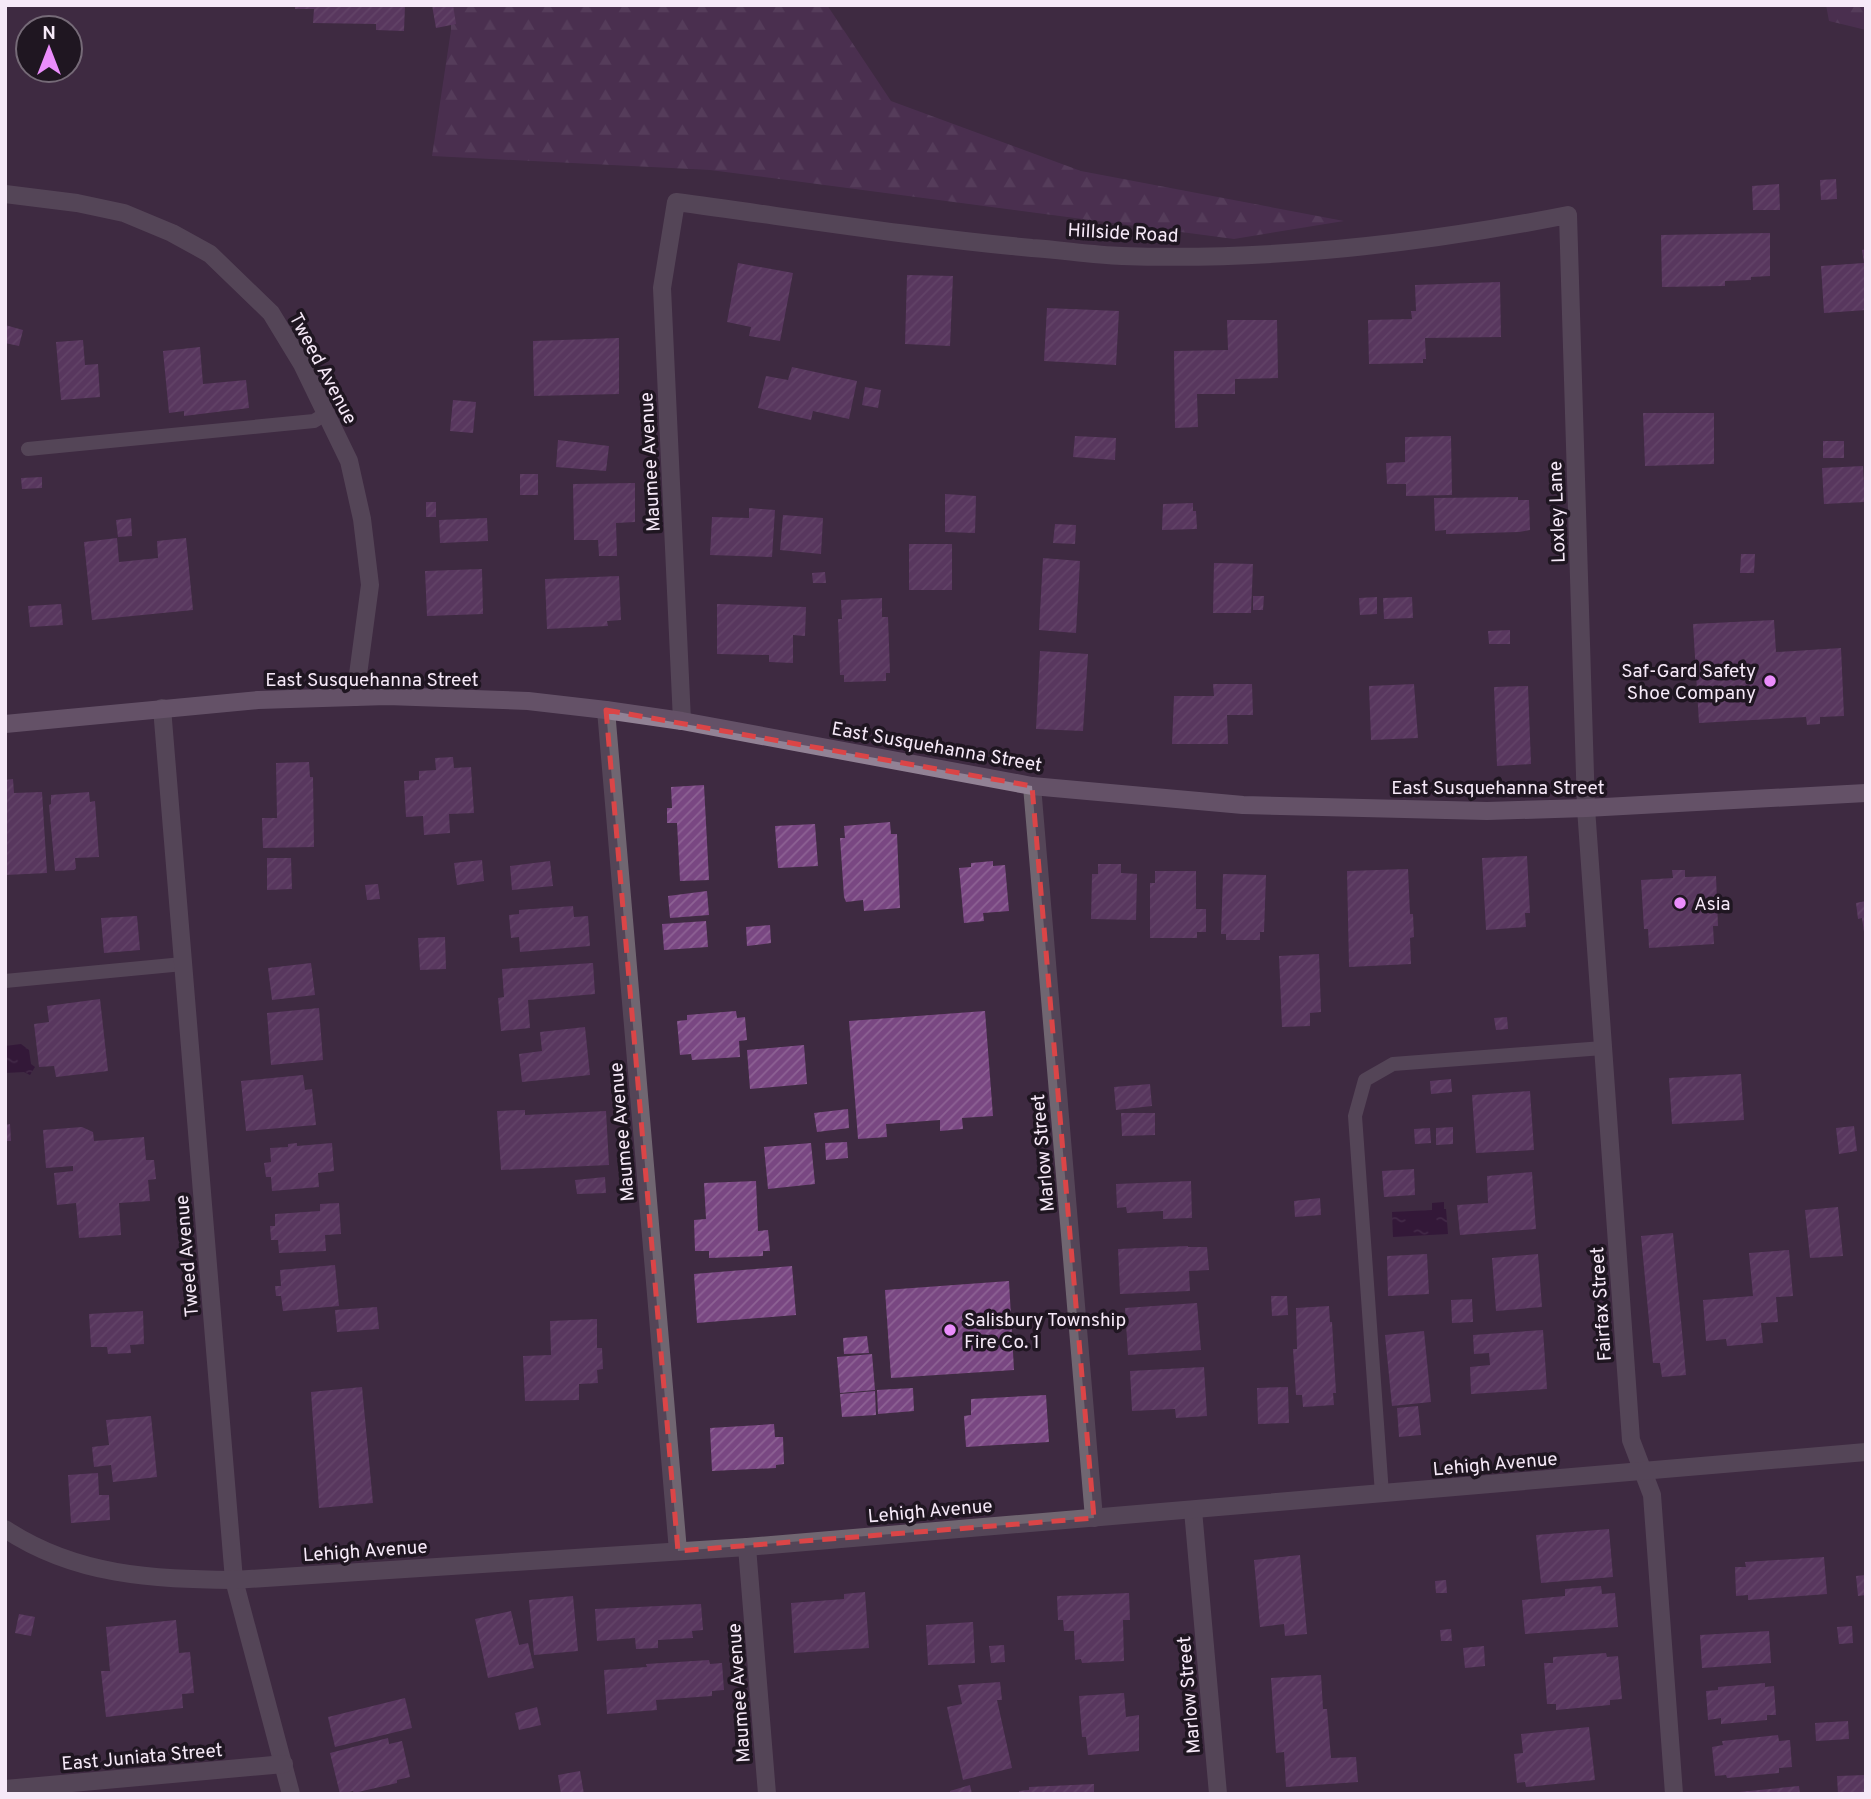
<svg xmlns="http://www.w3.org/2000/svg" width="1871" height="1799" font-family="Overpass,sans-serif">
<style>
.forest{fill:url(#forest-firs)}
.water{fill:url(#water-ripples)}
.building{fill:url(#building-hatch)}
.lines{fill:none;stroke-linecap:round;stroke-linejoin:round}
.service{stroke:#706671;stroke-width:14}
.minor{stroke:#706671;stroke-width:18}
.secondary{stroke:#928295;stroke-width:18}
.marked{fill:none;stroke:#db4547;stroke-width:5;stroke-dasharray:14 9;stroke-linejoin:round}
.poi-dot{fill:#eb8dfc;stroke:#1f1621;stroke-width:2.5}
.labels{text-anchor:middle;stroke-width:7;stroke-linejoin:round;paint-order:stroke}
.street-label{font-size:19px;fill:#f6e9f8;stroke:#1f1621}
.poi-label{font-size:19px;fill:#f6e9f8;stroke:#1f1621;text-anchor:start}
</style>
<defs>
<pattern id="forest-firs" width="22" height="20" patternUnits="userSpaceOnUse" patternTransform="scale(1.75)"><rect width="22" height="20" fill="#593660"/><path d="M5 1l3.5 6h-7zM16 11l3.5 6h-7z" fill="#715378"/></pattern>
<pattern id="water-ripples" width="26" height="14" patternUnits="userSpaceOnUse" patternTransform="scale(1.75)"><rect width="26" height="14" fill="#27032e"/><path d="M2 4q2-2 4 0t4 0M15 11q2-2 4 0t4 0" fill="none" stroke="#47284d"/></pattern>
<pattern id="building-hatch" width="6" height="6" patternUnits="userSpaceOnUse" patternTransform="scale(1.75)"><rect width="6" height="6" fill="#794782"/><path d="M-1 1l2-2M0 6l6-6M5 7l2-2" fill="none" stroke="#8d6294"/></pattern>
</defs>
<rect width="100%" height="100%" fill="#3e2a41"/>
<g class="forest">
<path d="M451 5H827L891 101 1081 171 1344 221 1234 239 710 170 432 156 451 30Z"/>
<path d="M1826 5H1866V30L1829 21Z"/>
</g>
<g class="water">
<path d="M21 1044 29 1050 31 1064 35 1067 30 1075 24 1072 5 1073V1046Z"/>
<path d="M1444 1202V1209H1446L1448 1234 1393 1237 1392 1212 1432 1210V1203Z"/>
</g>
<g class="building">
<path d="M295 5H405L404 31 376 30V24L313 23 314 9H295Z"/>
<path d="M432 5H453L456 24 436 28Z"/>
<path d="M1836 179 1837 199 1821 200 1820 180Z"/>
<path d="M1779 184 1780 210H1753L1752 186Z"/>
<path d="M1770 233V276L1751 277V280L1725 281V286L1662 287 1661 235Z"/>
<path d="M1866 249V310L1824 313 1821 266 1864 263 1862 250Z"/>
<path d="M738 263 793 273 780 341 749 336 751 327 727 322Z"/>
<path d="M907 275 953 276 950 346 905 344Z"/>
<path d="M1500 282 1501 337 1425 338 1426 359H1423V363L1369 364 1368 320 1412 319 1411 311H1416L1415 285Z"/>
<path d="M1047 308 1119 311 1116 365 1044 361Z"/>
<path d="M1227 320H1277L1278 378 1235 379V394H1197L1198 427 1175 428 1174 351 1228 350Z"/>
<path d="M5 325 23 330 19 346 5 343Z"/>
<path d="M619 338V394L534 396 533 341Z"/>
<path d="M83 340 85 365 98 364 100 397 61 400 56 342Z"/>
<path d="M200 347 203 384 246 380 249 408 184 416V411L169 413 163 351Z"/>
<path d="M792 367 857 381 849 419 813 411 811 420 758 408 766 376 788 380Z"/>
<path d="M865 387 881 390 878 408 862 405Z"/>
<path d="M453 400 476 402 473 433 450 431Z"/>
<path d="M1643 413H1714V464L1645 466Z"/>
<path d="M1075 436 1116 438 1115 460 1073 457Z"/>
<path d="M1451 436 1452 495 1406 496V484H1387L1386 463 1405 462V437Z"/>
<path d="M558 440 609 446 606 471 556 467Z"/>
<rect x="1823" y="441" width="21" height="17"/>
<path d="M1863 466 1865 502 1824 504 1822 468Z"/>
<rect x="520" y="474" width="18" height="21"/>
<path d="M42 477V488L22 489 21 478Z"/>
<path d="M635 483V522L616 523 617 556H599L598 540H574L573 484Z"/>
<path d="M945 494 976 496 975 533 945 532Z"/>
<path d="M1518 497V500H1529L1530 530 1519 532 1446 534V530L1435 531 1434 498Z"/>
<rect x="426" y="502" width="10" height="15"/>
<path d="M1193 503V511H1196L1197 529 1162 530 1163 504Z"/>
<path d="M749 508 775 510 772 557 710 555 712 517 749 518Z"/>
<path d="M783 515 823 518 821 554 780 550Z"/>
<path d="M131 518 132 536 118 537 116 520Z"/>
<path d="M487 518 488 541 440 543 439 520Z"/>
<path d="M1055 524 1076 525 1075 544 1053 543Z"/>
<path d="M117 538 119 562 158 558 157 541 186 538 193 610 92 620 84 542Z"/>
<rect x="909" y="544" width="43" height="46"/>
<path d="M1741 554H1755L1754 573H1740Z"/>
<path d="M1043 558 1080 561 1076 633 1039 630Z"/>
<path d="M1214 563 1253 564 1251 613H1213Z"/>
<path d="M482 569 483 614 427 616 425 571Z"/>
<path d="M825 572 826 583H813L812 573Z"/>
<path d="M619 576 621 620 607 621 608 626 547 629 545 579Z"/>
<path d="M1253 596H1264L1263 610H1253Z"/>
<path d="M1377 597V614L1360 615 1359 598Z"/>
<path d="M1412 597 1413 618 1384 619 1383 598Z"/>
<path d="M882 598V617H888L890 673H886V681L844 682V675H840L838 619H842L841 600Z"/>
<path d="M61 604 63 625 30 627 28 606Z"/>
<path d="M717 604 806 607 805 636 793 635V663L769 662V655L717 654Z"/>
<path d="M1774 620 1776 652 1841 648 1844 716 1820 717V724L1807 725 1806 717 1699 723 1693 624Z"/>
<path d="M1510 630V644H1489L1488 631Z"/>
<path d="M1040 651 1088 654 1083 731 1036 729Z"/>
<path d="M1213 684H1252L1253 715H1227L1228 744H1172L1174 696H1214Z"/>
<path d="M1414 684 1418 738 1371 740 1369 686Z"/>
<path d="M1528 686 1531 764 1497 766 1494 687Z"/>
<path d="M453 757 454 768 471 767 474 813 449 814 450 833 424 835 423 816 406 817 404 781 419 780V771L436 770 435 758Z"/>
<path d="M309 762 310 777H313L314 847 263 848 262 818H277L276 763Z"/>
<path d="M13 779 14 793 42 792 47 873 5 875V780Z"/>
<path d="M704 785 709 880 680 881 677 823H667V808H672L671 787Z"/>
<path d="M89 792 90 802 95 801 99 857 75 858 76 868 74 870 55 871 49 805 51 804V795Z"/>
<path d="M890 822 891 834H897L900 908 864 911 863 900 846 902 844 897 840 838H845L844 826Z"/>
<path d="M815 824 818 866 778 868 775 826Z"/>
<path d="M1527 856 1530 913H1525L1526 927 1486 930 1482 858Z"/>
<path d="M267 858H291L292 889 267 890Z"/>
<path d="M482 860 484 881 457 885 454 863Z"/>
<path d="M550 861 553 886 512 890 510 866Z"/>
<path d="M993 861V866L1005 865 1009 911 983 913 984 921 964 923 959 868 971 867V863Z"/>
<path d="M1098 864H1121V873L1137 874 1136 920 1091 919 1092 874H1098Z"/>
<path d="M1408 869 1410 914H1413L1414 937 1410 938 1411 964 1349 967 1347 871Z"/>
<path d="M1672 870H1685V877L1716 876 1718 926H1713L1714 944 1649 948 1648 929H1644L1641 880 1673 878Z"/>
<path d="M1155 871H1196V909H1206V932H1197V938H1150V883H1155Z"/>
<path d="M1223 874 1266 875 1264 932H1260V940H1226V934H1221Z"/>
<path d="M378 884 380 899 367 900 365 885Z"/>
<path d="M707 891 709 915 670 918 668 896Z"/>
<path d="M1866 901V932H1864L1862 918 1858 919 1856 903Z"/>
<path d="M573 906 574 917 588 916 590 946 520 952 519 937 511 938 509 915 519 914V910Z"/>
<path d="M137 916 140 950 104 953 101 918Z"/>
<path d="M706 921 708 947 664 950 662 924Z"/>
<path d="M770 925 771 943 747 946 746 927Z"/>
<path d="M445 937 446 969 420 970 418 938Z"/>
<path d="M1319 954 1321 1012 1310 1013V1026L1282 1027 1279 956Z"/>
<path d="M311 963 315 995 272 1000 268 968Z"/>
<path d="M593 963 595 994 528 1000 530 1028 501 1031 498 998 504 997 502 969Z"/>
<path d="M100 999 108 1071 56 1077 54 1066 39 1067 34 1024 49 1022 47 1006Z"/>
<path d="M319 1008 323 1060 271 1065 267 1013Z"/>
<path d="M736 1011 737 1018 745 1017 747 1040 739 1041 740 1057 692 1060 691 1054 680 1055 677 1021 687 1020V1015Z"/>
<path d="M985 1011 993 1116 962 1118 963 1129 940 1131V1120L886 1124 887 1137 858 1139 849 1021Z"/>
<path d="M1507 1017 1508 1029 1496 1030 1494 1018Z"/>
<path d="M585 1027 590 1075 522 1082 519 1054 542 1051 540 1032Z"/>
<path d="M804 1045 807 1084 750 1089 747 1050Z"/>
<path d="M1741 1074 1744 1120 1672 1124 1669 1078Z"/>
<path d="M303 1075 305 1090 312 1089 316 1125 246 1131 241 1081Z"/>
<path d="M1451 1079 1452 1092 1431 1094 1430 1081Z"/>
<path d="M1150 1084 1152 1106 1116 1110 1114 1087Z"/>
<path d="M1530 1091 1534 1150 1476 1153 1472 1095Z"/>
<path d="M848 1109 849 1128 817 1132 814 1113Z"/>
<path d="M525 1110V1115L606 1111 609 1165 501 1170 497 1111Z"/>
<path d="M1121 1113H1155V1135L1122 1136Z"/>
<path d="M10 1124 11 1141H5V1125Z"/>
<path d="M1854 1126 1857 1151 1839 1154 1836 1128Z"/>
<path d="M82 1127 93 1132 94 1141 144 1137 146 1160H154L156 1179 148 1180 150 1201 119 1203 121 1235 79 1238 76 1203 57 1205 54 1173 73 1171V1166L46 1168 43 1130Z"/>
<path d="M1453 1127V1144L1436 1145V1128Z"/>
<path d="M1430 1128 1431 1143 1415 1144 1414 1129Z"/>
<path d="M847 1142 848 1158 826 1160 825 1143Z"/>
<path d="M297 1143V1146L332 1143 334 1171 318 1173 319 1187 272 1191 271 1177H266L264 1163 271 1162 270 1148 288 1147V1144Z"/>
<path d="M811 1143 815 1184 768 1189 764 1147Z"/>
<path d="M1414 1169 1415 1195 1384 1197 1382 1171Z"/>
<path d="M1532 1172 1536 1229 1460 1235 1457 1205 1488 1203 1487 1176Z"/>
<path d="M605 1177 606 1193 577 1194 575 1180Z"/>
<path d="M756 1181 758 1231 768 1230 770 1251H763V1256L709 1258V1251H695L694 1220 706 1219 704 1183Z"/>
<path d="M1191 1181 1192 1218 1163 1219V1211L1127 1213 1126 1207 1117 1208 1116 1184Z"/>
<path d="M1320 1198 1321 1215 1295 1217 1294 1201Z"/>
<path d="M339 1203 341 1234 325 1235 326 1251 279 1253 278 1240H271L270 1226H275V1214L320 1211V1204Z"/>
<path d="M1838 1207 1843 1256 1810 1258 1805 1210Z"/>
<path d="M1673 1233 1686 1375 1662 1377 1660 1363H1653L1641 1236Z"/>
<path d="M1188 1246V1247H1207L1209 1270 1189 1271 1190 1291 1120 1294 1118 1249Z"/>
<path d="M1789 1250 1793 1296 1776 1297 1778 1322 1761 1323 1763 1343 1727 1346 1726 1339 1706 1341 1703 1300 1753 1296 1749 1253Z"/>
<path d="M1427 1254 1429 1294 1388 1296 1387 1256Z"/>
<path d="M1538 1254 1542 1307 1496 1311 1492 1258Z"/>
<path d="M335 1265 339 1306 283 1311 281 1296H276L275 1286H281L280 1270Z"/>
<path d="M792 1266 796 1315 697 1323 694 1274Z"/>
<path d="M1009 1281 1014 1370 891 1378 885 1290Z"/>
<path d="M1271 1296H1287L1288 1315 1272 1316Z"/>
<path d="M1472 1299 1473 1322 1452 1323 1451 1300Z"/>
<path d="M1197 1303 1201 1350 1128 1355 1125 1308Z"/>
<path d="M1329 1306 1330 1322H1332L1336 1393H1333L1334 1405 1303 1407 1302 1395H1296L1293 1349H1297L1296 1308Z"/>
<path d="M377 1307 379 1329 337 1332 335 1310Z"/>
<path d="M143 1311 144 1344 130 1345 131 1353 108 1354 107 1347H91L89 1314Z"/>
<path d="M597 1319V1348H602L603 1369 597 1370 598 1383 579 1384V1400L525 1401 523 1356 551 1355 550 1321Z"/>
<path d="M1543 1330 1547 1389 1471 1394 1470 1367 1490 1365 1489 1353 1474 1354 1473 1335Z"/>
<path d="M1424 1331 1431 1402 1392 1406 1385 1335Z"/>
<path d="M867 1336 869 1353 844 1354 843 1338Z"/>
<path d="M872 1354 875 1390 840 1393 837 1357Z"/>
<path d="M1204 1367 1207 1416 1176 1418 1175 1409 1132 1411 1130 1371Z"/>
<path d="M362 1387 373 1503 319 1508 311 1392Z"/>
<path d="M1288 1387 1289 1423 1258 1424 1257 1388Z"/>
<path d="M913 1388 914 1411 878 1414 877 1390Z"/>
<path d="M875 1391 876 1415 842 1417 840 1394Z"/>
<path d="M1046 1395 1049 1442 966 1447 964 1416 971 1415V1399Z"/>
<path d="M1418 1406 1421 1435 1399 1437 1397 1408Z"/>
<path d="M151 1416 157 1477 113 1482 111 1465 94 1467 92 1447 109 1445 106 1420Z"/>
<path d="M774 1424 775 1437H783L784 1464 776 1465V1468L712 1471 710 1428Z"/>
<path d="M98 1473 99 1495H109L110 1520 71 1523 68 1475Z"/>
<path d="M1609 1529 1613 1577 1541 1583 1536 1535Z"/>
<path d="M1300 1555 1307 1634 1285 1636 1284 1624 1260 1627 1254 1560Z"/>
<path d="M1824 1557 1827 1594 1748 1600V1595L1736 1596 1735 1567H1746L1745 1562Z"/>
<path d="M1866 1575V1595L1858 1596 1856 1576Z"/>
<path d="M1446 1580 1447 1593H1436L1435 1581Z"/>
<path d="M1601 1586 1602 1594 1615 1593 1618 1627 1525 1634 1522 1600 1565 1596V1589Z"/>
<path d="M865 1592 869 1648 794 1653 791 1603 844 1599V1594Z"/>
<path d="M1129 1593 1130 1620H1123L1124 1661 1082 1663 1081 1659 1075 1660 1074 1631H1064L1063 1620H1058L1057 1596Z"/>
<path d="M573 1596 578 1651 534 1655 529 1600Z"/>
<path d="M701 1604 703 1630 692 1631 693 1638 658 1640V1648L636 1649 635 1638 597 1641 595 1609Z"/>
<path d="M511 1611 519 1645 528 1643 534 1668 488 1678 475 1619Z"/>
<path d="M19 1614 35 1617 31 1636 15 1633Z"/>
<path d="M176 1620 179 1653 190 1652 194 1693 182 1694 183 1708 106 1717 101 1671H110L106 1627Z"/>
<path d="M973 1622 975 1663 928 1665 926 1625Z"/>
<path d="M1852 1626 1853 1643 1839 1644 1837 1627Z"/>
<path d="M1451 1629 1452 1641H1441L1440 1630Z"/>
<path d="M1769 1631 1771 1663 1702 1668 1700 1635Z"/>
<path d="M1004 1645 1005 1662 991 1663 989 1646Z"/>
<path d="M1484 1646 1485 1666 1465 1668 1463 1648Z"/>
<path d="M1606 1653 1607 1657 1618 1656 1622 1699 1610 1700V1705L1556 1710V1704H1547L1544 1663H1553V1657Z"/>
<path d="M709 1660 710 1664 722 1663 724 1690 712 1691V1696L656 1700 657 1710 607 1714 604 1670 647 1667 646 1664Z"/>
<path d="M1321 1675 1323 1709H1327L1331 1758 1356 1757 1358 1782 1286 1787 1284 1752 1276 1753 1271 1678Z"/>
<path d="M1000 1682 1002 1700H997L1012 1768 963 1780 947 1707 962 1704 958 1685Z"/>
<path d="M1765 1683V1687L1774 1686 1776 1715H1767V1720L1721 1724V1718L1708 1720 1706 1691 1718 1690V1687Z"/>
<path d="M1124 1693 1126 1717 1139 1715V1751L1088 1755 1086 1737H1082L1079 1696Z"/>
<path d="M405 1698 412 1728 335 1747 328 1717Z"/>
<path d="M537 1707 541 1725 519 1730 515 1713Z"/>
<path d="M1848 1721 1849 1739 1816 1741 1815 1723Z"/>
<path d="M1589 1727 1595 1780 1526 1787 1525 1782 1517 1783 1514 1754 1523 1753 1521 1734Z"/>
<path d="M1778 1735 1779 1741 1790 1740 1792 1767 1779 1768V1773L1727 1778 1726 1775 1715 1776 1712 1747 1723 1745 1722 1741Z"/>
<path d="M388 1738 389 1744 402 1741 410 1777 397 1780V1783L354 1793 353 1791 340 1794 330 1753Z"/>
<path d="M580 1771 584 1794H561L558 1775Z"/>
<path d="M1866 1775V1794H1838L1837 1776Z"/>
<path d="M1094 1784V1794H1019V1791L1029 1790V1787Z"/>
<path d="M970 1785 972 1794H951L950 1791Z"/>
<path d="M1799 1786 1800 1794H1739V1792Z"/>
</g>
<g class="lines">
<g class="service">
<path d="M28 449 314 421 327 413"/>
<path d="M5 981 183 964"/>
<path d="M1382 1494 1355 1116 1365 1080 1393 1064 1603 1048"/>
</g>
<g class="minor">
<path d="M5 194 77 203 124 213 172 233 210 254 271 313 302 364 349 461 362 519 370 585 355 697"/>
<path d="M162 708 234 1580 291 1794"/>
<path d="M606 710 678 1551"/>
<path d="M682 721 662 288 676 202C795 218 913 237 1032 248 1062 250 1092 255 1122 256 1272 261 1421 244 1568 215L1586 808 1631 1440 1652 1495 1674 1794"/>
<path d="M1032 786 1094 1518"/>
<path d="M1193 1510 1218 1794"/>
<path d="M5 1529C76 1576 153 1579 234 1580L747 1547 1866 1452"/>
<path d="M747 1547 767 1794"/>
<path d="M5 1789 284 1764"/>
</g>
<path class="secondary" d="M5 724 258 700 387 696 528 701 606 710 682 721 1032 786 1243 805 1487 811 1586 808 1866 793"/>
</g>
<path d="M0 0H1871V1799H0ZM606 710 1032 786 1094 1518 678 1551Z" fill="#3e2a41" fill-opacity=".55" fill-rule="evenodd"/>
<path class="marked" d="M606 710 1032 786 1094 1518 678 1551Z"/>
<g class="poi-dot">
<circle cx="1770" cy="681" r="7"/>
<circle cx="1680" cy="903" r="7"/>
<circle cx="950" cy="1330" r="7"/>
</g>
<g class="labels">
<g class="street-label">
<text transform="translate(1123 232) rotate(3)" y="7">Hillside Road</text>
<text transform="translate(324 368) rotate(62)" y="7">Tweed Avenue</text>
<text transform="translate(649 462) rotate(-93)" y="7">Maumee Avenue</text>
<text transform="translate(1556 512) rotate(-92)" y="7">Loxley Lane</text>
<text x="372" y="686">East Susquehanna Street</text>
<text transform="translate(937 746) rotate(10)" y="7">East Susquehanna Street</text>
<text x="1498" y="794">East Susquehanna Street</text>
<text transform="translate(621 1132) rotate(-95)" y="7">Maumee Avenue</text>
<text transform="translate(1042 1153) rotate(-95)" y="7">Marlow Street</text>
<text transform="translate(186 1256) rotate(-95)" y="7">Tweed Avenue</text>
<text transform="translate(1600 1304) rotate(-94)" y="7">Fairfax Street</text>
<text transform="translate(1495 1463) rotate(-5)" y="7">Lehigh Avenue</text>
<text transform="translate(930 1510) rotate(-5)" y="7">Lehigh Avenue</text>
<text transform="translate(365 1550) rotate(-4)" y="7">Lehigh Avenue</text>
<text transform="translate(738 1693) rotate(-94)" y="7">Maumee Avenue</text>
<text transform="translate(1188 1695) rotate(-95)" y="7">Marlow Street</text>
<text transform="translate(142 1756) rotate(-5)" y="7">East Juniata Street</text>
</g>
<g class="poi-label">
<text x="1756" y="677" text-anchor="end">Saf-Gard Safety<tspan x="1756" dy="22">Shoe Company</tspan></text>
<text x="1694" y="910">Asia</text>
<text x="964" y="1326">Salisbury Township<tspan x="964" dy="22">Fire Co. 1</tspan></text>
</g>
</g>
<rect width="1871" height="1799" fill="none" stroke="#f6e9f8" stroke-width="14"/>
<g transform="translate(49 49)"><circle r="33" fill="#1f1621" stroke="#756a77" stroke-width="2"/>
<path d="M0-5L12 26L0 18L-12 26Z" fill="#eb8dfc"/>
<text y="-10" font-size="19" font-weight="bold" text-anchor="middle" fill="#f6e9f8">N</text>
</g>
</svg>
